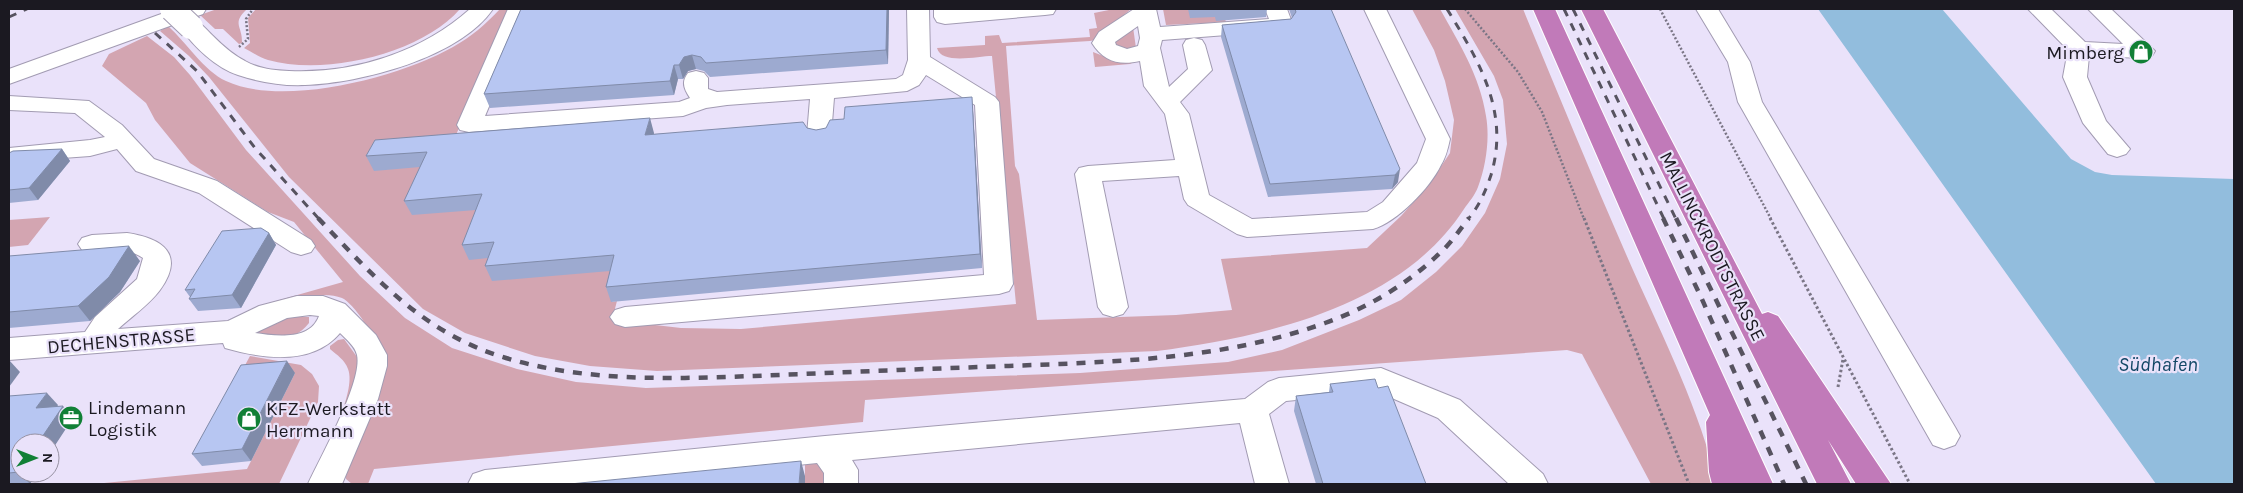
<svg xmlns="http://www.w3.org/2000/svg" width="2243" height="493" font-family="Karla,sans-serif">
<style>
.green{fill:#d3a5b1}
.water{fill:#92bddd}
.lines{fill:none;stroke-linecap:round;stroke-linejoin:round}
.minor-casing{stroke:#a29bb2;stroke-width:2}
.highway-casing{stroke:#fff;stroke-width:2}
.path-far1{stroke:#7a7585;stroke-width:2.5;stroke-dasharray:2 2;stroke-linecap:butt}
.path{stroke:#7a7585;stroke-width:3;stroke-dasharray:2.5 2.5;stroke-linecap:butt}
.minor{fill:#fff;fill-rule:evenodd}
.highway{fill:#c17ab9;fill-rule:evenodd}
.rail-far1{stroke:#575360;stroke-width:3;stroke-dasharray:8 8;stroke-linecap:butt}
.rail{stroke:#575360;stroke-width:4.5;stroke-dasharray:9 9;stroke-linecap:butt}
.minor-bridge-casing{stroke:#a29bb2;stroke-width:26;stroke-linecap:butt}
.minor-bridge{stroke:#fff;stroke-width:24}
.wall{fill:#9daad0}
.shaded-wall{fill:#808ba9}
.building{fill:#b7c6f2;stroke:#808ba9}
.labels{text-anchor:middle;stroke-width:4.5;stroke-linejoin:round;paint-order:stroke}
.poi-label{font-size:19px;fill:#1b1921;stroke:#eae2fa;text-anchor:start}
.street-label{font-size:19px;fill:#1b1921;stroke:#eae2fa}
.water-label{font-size:20px;font-style:italic;fill:#124766;stroke:#eae2fa}
</style>
<rect width="100%" height="100%" fill="#eae2fa"/>
<g class="green">
<path d="M217 9H247C231 24 243 26 242 43L239 44 223 29H215L200 15Z"/>
<path d="M256 9H460C421 54 325 76 268 60 260 58 252 52 244 48L250 43 248 18Z"/>
<path d="M500 9H513L450 148 434 166 488 209 501 257 619 270 612 302 617 301 612 320 681 328 741 329 1016 304 992 56C978 56 941 65 937 48L985 45V36L999 35 1002 43 1090 37 1089 29 1097 28 1094 13 1114 9H1131L1095 40 1090 41 1006 46 1015 166 1019 174 1037 320 1176 315 1232 310 1221 259 1367 248 1401 216 1428 186 1450 153 1454 120 1445 81 1434 50 1412 9H1440C1459 43 1480 76 1486 116 1490 138 1486 166 1478 187 1475 195 1469 202 1464 209 1401 307 1264 337 1157 351L657 371 590 366 535 356 465 333 423 309 289 177 209 77 189 56 160 31 168 26C186 42 204 71 226 81 283 108 400 77 453 47 471 37 486 24 500 9Z"/>
<path d="M1163 9H1188L1224 16 1226 22 1166 25Z"/>
<path d="M1455 9H1523C1559 96 1595 184 1633 270 1663 337 1701 413 1717 484H1651L1582 354 1567 350 865 400 863 422 374 469 368 484H352L346 479 345 467 382 350C375 338 354 303 342 298 320 289 291 302 269 307V303L343 282 294 222 268 212 190 163 155 120 146 103 102 66 109 54 147 36 174 57 190 75 246 150 360 276 405 318 452 348 517 369 576 382 646 388 1080 373 1228 362 1282 350 1359 320 1401 300 1436 272 1462 246 1485 213 1500 179 1507 144 1503 100 1494 76Z"/>
<path d="M1133 27 1136 48H1116L1113 39Z"/>
<path d="M1093 52 1116 61 1134 62 1130 64 1095 67Z"/>
<path d="M50 217 28 245 9 247V220Z"/>
<path d="M288 316 309 317V323C291 345 274 337 249 333Z"/>
<path d="M344 339 360 361V377L314 475C324 452 357 392 348 369 345 360 337 355 330 349V346L338 340Z"/>
<path d="M250 356 301 365 312 374 319 386 318 402 279 484H94L247 469 295 373 243 369Z"/>
<path d="M805 460 819 465 824 472 825 484H805Z"/>
</g>
<path class="water" d="M1818 9H1942L2071 159 2095 172 2112 175 2234 179V484H2156Z"/>
<g class="lines">
<defs>
<g id="minor">
<path d="M175 9H206L203 14 9 84V69Z"/>
<path d="M470 9H493C459 58 361 83 305 85 282 86 259 82 238 75 216 68 193 46 180 27L183 22C188 21 193 20 198 22 203 25 208 31 212 35 222 45 233 55 245 61 259 69 274 70 289 71 354 74 422 52 470 9Z"/>
<path d="M508 9H530L485 116 679 102 690 98C684 89 681 82 688 73L696 71 704 73 708 78V89L717 92 896 79 903 75 908 60 907 9H929L930 57 995 97 999 102 1013 284 1009 291 999 294 625 327 615 324 610 317 615 310 625 307 984 275 975 105 926 75 919 85 907 91 834 98 831 135 828 140 819 142 810 140 807 135 810 99 727 105 706 108 683 116 469 132 460 130 457 125Z"/>
<path d="M934 9H1056L1053 14 1045 15 945 24 937 22 934 17Z"/>
<path d="M1134 9H1156L1160 27 1269 19 1265 9H1287L1293 25 1290 30 1162 40 1160 48 1169 87 1188 69 1183 45 1186 40 1194 38 1202 40 1205 45 1212 70 1180 102 1189 114 1209 195 1252 219 1367 212 1383 202 1417 163 1426 139 1364 9H1386L1450 139C1448 148 1446 157 1441 165 1430 188 1397 222 1373 229L1247 237 1237 234 1188 205 1184 199 1179 176 1102 181 1128 307 1123 314 1113 317 1103 314 1098 307 1075 174 1079 168 1088 166 1175 160 1165 114 1144 86 1140 61C1119 66 1103 61 1092 43L1099 32ZM1138 26 1140 38 1138 46 1127 49 1116 45 1115 42Z"/>
<path d="M1696 9H1718L1750 62 1762 102 1955 427 1960 436 1955 445 1944 449 1933 445 1738 102 1728 62Z"/>
<path d="M2028 9H2051L2085 42 2123 44 2088 9H2111L2155 51 2152 56 2144 58 2089 56 2087 77 2106 121 2130 149 2126 154 2117 157 2108 154 2083 123 2063 77 2068 50Z"/>
<path d="M9 96 89 101 122 125 154 159 217 181 311 240 315 246 311 252 301 255 291 252 199 193 136 171 117 149 90 156 22 161 9 166V148L90 140 105 137 75 113 9 110Z"/>
<path d="M127 233C162 238 186 254 160 290 149 305 131 317 118 329L228 321 259 306 297 296H323L345 304 376 335 387 355V366L378 399 342 484H308C320 458 363 381 357 355 355 346 346 339 340 333 312 366 263 359 225 348L223 343 9 360V338L85 332 95 317 137 279 143 258C125 245 102 256 82 250L78 244 82 238 92 235ZM310 315 319 316C310 341 275 336 255 333L287 318Z"/>
<path d="M1381 368 1460 400 1543 474 1548 484H1509L1438 418 1378 392 1286 401 1269 414 1289 484H1255L1240 423 852 460 858 470V484H824V473L817 463 614 484H468L473 474 485 470 825 436 1245 399 1268 382 1279 378Z"/>
</g>
<g id="highway">
<path d="M1533 9H1555L1773 484H1712L1709 472 1706 422 1710 415Z"/>
<path d="M1581 9H1603L1762 314 1768 312 1778 316 1891 484H1856L1828 440 1851 484H1817Z"/>
</g>
</defs>
<use href="#minor" class="minor-casing"/>
<use href="#highway" class="highway-casing"/>
<g class="path-far1">
<path d="M1465 9 1518 72 1542 112 1584 219"/>
<path d="M1660 9 1771 219"/>
<path d="M239 47 248 39 246 19 253 9"/>
</g>
<g class="path">
<path d="M1584 218 1689 484"/>
<path d="M1770 218 1910 484"/>
<path d="M1838 387 1843 359"/>
</g>
<use href="#minor" class="minor"/>
<use href="#highway" class="highway"/>
<g class="rail-far1">
<path d="M1447 9C1479 61 1510 112 1491 175 1486 190 1479 207 1468 219"/>
<path d="M1564 9 1664 219"/>
<path d="M1573 9 1676 219"/>
<path d="M9 17 27 9"/>
<path d="M155 33 197 71 255 148 319 219"/>
</g>
<g class="rail">
<path d="M318 218C374 277 424 334 506 358 586 382 671 379 754 376 802 374 850 372 898 370 952 368 1006 366 1060 364 1151 360 1239 354 1325 323 1368 308 1409 283 1441 252 1452 242 1460 229 1469 218"/>
<path d="M1663 218 1701 297 1784 484"/>
<path d="M1676 218 1806 484"/>
</g>
<defs>
<path id="minor-bridge" d="M172 9 191 27"/>
</defs>
<use href="#minor-bridge" class="minor-bridge-casing"/>
<use href="#minor-bridge" class="minor-bridge"/>
</g>
<g class="wall">
<path d="M521 9H889L888 64 710 77 704 71 696 69 688 71 683 79H678L674 95 490 108 484 94Z"/>
<path d="M1188 9H1267L1266 17 1216 21 1215 17 1190 18Z"/>
<path d="M1289 9H1331L1398 182 1392 189 1268 197 1221 37 1222 25 1291 19 1292 18Z"/>
<path d="M973 111 982 268 611 302 606 287 610 271 492 281 485 266 488 258 469 260 462 245 476 210 412 215 404 201 420 167 374 171 366 156 654 133V134L807 128 816 130Z"/>
<path d="M62 149 70 161 38 200 9 203V153Z"/>
<path d="M269 233 276 245 241 308 198 311 189 299 190 297 185 290Z"/>
<path d="M9 256 140 261 120 292 90 321 9 328Z"/>
<path d="M295 373 251 461 202 466 192 454Z"/>
<path d="M1330 384 1378 388 1426 484H1316L1294 411 1296 396 1329 392Z"/>
<path d="M9 396 58 405 56 407 73 418 20 473H37L30 484H9Z"/>
</g>
<g class="shaded-wall">
<path d="M887 9H889L888 64 886 50Z"/>
<path d="M692 55 696 69 688 71 683 79 679 65 684 57Z"/>
<path d="M674 65 678 79 674 95 670 81Z"/>
<path d="M972 97 973 111 982 268 980 254Z"/>
<path d="M650 118 654 133 650 149 645 135Z"/>
<path d="M62 149 70 161 38 200 29 188Z"/>
<path d="M1400 169 1398 182 1392 189 1395 175Z"/>
<path d="M269 233 276 245 241 308 232 295Z"/>
<path d="M129 246 140 261 120 292 90 321 78 306Z"/>
<path d="M9 360 20 372 9 387Z"/>
<path d="M287 361 295 373 251 461 242 449Z"/>
<path d="M47 393 58 405 47 420 36 408Z"/>
<path d="M63 406 73 418 50 453V443H38Z"/>
<path d="M801 461 805 476V484H799Z"/>
<path d="M20 470V473H37L30 484 19 472Z"/>
</g>
<g class="building">
<path d="M521 9H887L886 50 706 63 701 57 692 55 684 57 679 65H674L670 81 484 94Z"/>
<path d="M1295 9H1331L1400 169 1395 175 1270 184 1222 25 1291 19 1296 12Z"/>
<path d="M972 97 980 254 606 287 614 255 485 266 494 242 462 245 482 194 404 201 427 152 366 156 375 140 650 118 645 135 803 122 807 128 816 130 826 128 830 120 844 119 845 107Z"/>
<path d="M62 149 29 188 9 190V153L13 151Z"/>
<path d="M261 228 269 233 232 295 189 299 195 289 185 290 222 231Z"/>
<path d="M129 246 109 277 78 306 9 312V256Z"/>
<path d="M287 361 242 449 192 454 241 365Z"/>
<path d="M1375 379 1378 388 1388 386 1426 484H1323L1296 396 1333 392 1330 384Z"/>
<path d="M47 393 36 408 63 406 38 443H20V470L19 472 9 473V396Z"/>
<path d="M801 461 799 484H570Z"/>
</g>
<defs>
<symbol id="shop-disc" viewBox="-11 -11 22 22"><circle r="9.5" fill="#118036" stroke="#eae2fa"/><path d="M-5-2.5h2.3a2.7 3.5 0 0 1 5.4 0H5L5.5 6h-11ZM-1.5-2.5h3a1.5 2.3 0 0 0-3 0Z" fill="#fff"/></symbol>
<symbol id="office-disc" viewBox="-11 -11 22 22"><circle r="9.5" fill="#118036" stroke="#eae2fa"/><path d="M-6-3h4V-5.5h4V-3h4V5H-6ZM-1-4.5V-3h2v-1.5ZM-6 0V1H6V0Z" fill="#fff"/></symbol>
</defs>
<g fill-rule="evenodd">
<use href="#shop-disc" x="2127" y="38" width="28" height="28"/>
<use href="#office-disc" x="57" y="404" width="28" height="28"/>
<use href="#shop-disc" x="235" y="405" width="28" height="28"/>
</g>
<g class="labels">
<g class="poi-label">
<text x="2124" y="59" text-anchor="end">Mimberg</text>
<text x="88" y="414">Lindemann<tspan x="88" dy="22">Logistik</tspan></text>
<text x="266" y="415">KFZ-Werkstatt<tspan x="266" dy="22">Herrmann</tspan></text>
</g>
<g class="street-label">
<text transform="translate(1713 246) rotate(63)" y="7">MALLINCKRODTSTRASSE</text>
<text transform="translate(121 340) rotate(-5)" y="7">DECHENSTRASSE</text>
</g>
<g class="water-label">
<text x="2158" y="371">Südhafen</text>
</g>
</g>
<rect width="2243" height="493" fill="none" stroke="#1b1921" stroke-width="20"/>
<g transform="translate(35 458) rotate(90)"><circle r="24" fill="#eae2fa" stroke="#9792a3"/>
<path d="M0-4L9 19L0 12L-9 19Z" fill="#118036"/>
<text y="-8" font-size="14" font-weight="bold" text-anchor="middle" fill="#1b1921">N</text>
</g>
</svg>
